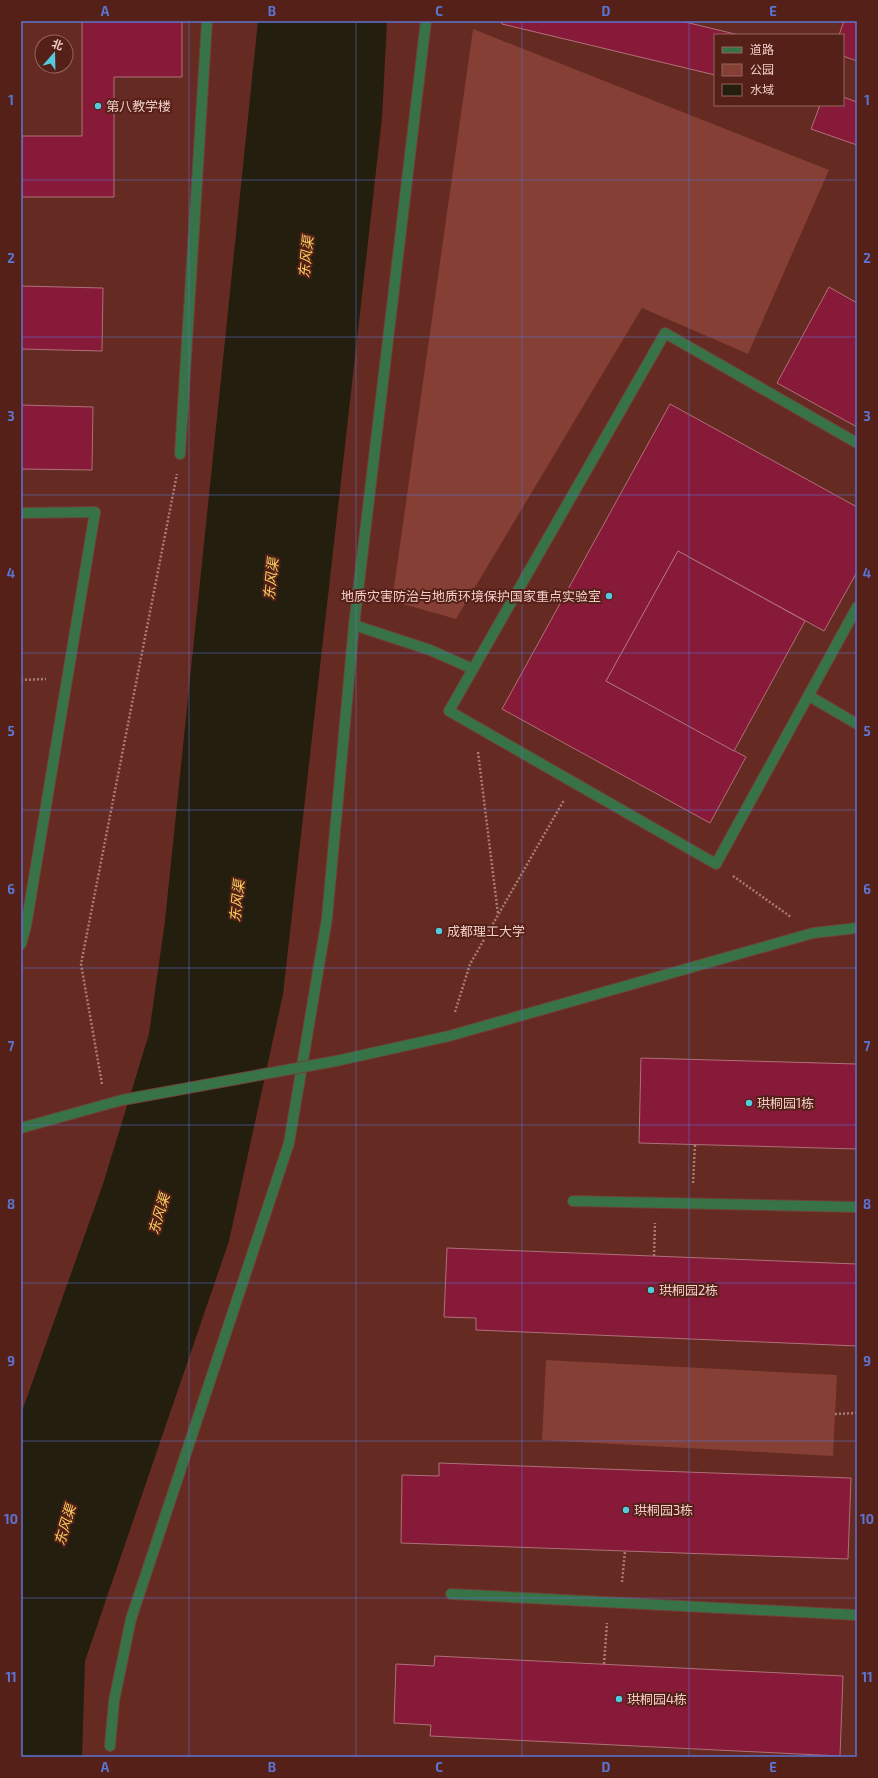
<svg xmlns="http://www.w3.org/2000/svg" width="878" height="1778" font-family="'Exo 2','Noto Sans SC',sans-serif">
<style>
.built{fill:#652a21;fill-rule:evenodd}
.green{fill:#853f34}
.water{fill:#241e0e}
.building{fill:#881a39;stroke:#af7079}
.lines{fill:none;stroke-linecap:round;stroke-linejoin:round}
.lane-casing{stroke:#713f38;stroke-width:12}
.street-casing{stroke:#713f38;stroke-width:12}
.path{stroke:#a87c75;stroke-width:2.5;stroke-dasharray:2 2;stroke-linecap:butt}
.lane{stroke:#387348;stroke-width:10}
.street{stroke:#387348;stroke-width:10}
.street-bridge-casing{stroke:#713f38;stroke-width:12;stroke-linecap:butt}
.street-bridge{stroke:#387348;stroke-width:10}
.grid{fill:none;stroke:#5c74d3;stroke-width:1;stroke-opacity:0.55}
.poi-dot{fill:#54cade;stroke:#552018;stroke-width:1.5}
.labels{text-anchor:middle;stroke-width:4;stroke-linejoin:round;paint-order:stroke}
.poi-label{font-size:13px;fill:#f0cdc7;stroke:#552018;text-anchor:start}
.water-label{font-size:14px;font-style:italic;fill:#fad35f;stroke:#552018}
.neatline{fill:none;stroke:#5c74d3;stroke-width:1.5}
.grid-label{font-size:13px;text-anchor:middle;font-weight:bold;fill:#5c74d3}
</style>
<rect width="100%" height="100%" fill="#552018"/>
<path class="built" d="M21 21H857V1757H21ZM715 35H843V105H715ZM42 42H66V66H42Z"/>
<g class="green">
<path d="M473 29 829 170 748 354 642 308 456 619 392 601Z"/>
<path d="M546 1360 837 1375 833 1456 542 1440Z"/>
</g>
<path class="water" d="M258 21H387L382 118 283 994 229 1241 85 1661 82 1757H21V1414L103 1184 149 1034 165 921Z"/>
<g class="building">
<path d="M82 21H182V77H114V197H22V136H82Z"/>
<path d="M502 21H681L739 35H715V75L502 24Z"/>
<path d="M844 21H857V61L843 56V35H839Z"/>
<path d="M843 97 857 102V145L811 129 820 105H843Z"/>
<path d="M21 286 103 288 102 351 21 349Z"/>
<path d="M829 287 857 303V427L777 383Z"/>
<path d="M670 404 857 507V572L824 631 678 551 606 681 746 757 710 823 502 709Z"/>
<path d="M21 405 93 407 92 470 21 469Z"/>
<path d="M678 551 805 621 734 751 606 681Z"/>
<path d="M641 1058 857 1064V1149L639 1143Z"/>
<path d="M447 1248 857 1264V1346L476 1330V1318L444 1317Z"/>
<path d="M439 1463 851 1478 848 1559 401 1543 402 1475 439 1476Z"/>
<path d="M435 1656 843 1676 840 1756 430 1736 431 1725 394 1723 396 1664 434 1666Z"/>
</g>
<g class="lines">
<defs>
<g id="lane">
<path d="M857 443 665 333 449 711 716 864 857 607"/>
<path d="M180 454 207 21"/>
<path d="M21 513 95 512 26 926 21 944"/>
<path d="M354 625 430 650 473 669"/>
<path d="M809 696 857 724"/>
<path d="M573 1201 857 1207"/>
<path d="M451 1594 857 1615"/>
<path d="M110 1746 114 1701 131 1619 289 1143 327 918 354 625 426 21"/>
</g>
<g id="street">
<path d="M336 1061 449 1036 813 933 857 928"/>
<path d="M21 1128 122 1100"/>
</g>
</defs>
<use href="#lane" class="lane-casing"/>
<use href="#street" class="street-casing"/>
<g class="path">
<path d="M21 680 46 679"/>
<path d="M478 752 498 914"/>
<path d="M733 876 791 917"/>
<path d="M455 1012 470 964 564 800"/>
<path d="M102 1084 81 964 177 474"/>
<path d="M693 1183 695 1145"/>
<path d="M654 1256 655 1223"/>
<path d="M835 1414 857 1413"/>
<path d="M622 1582 625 1551"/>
<path d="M604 1664 607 1623"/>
</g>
<use href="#lane" class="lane"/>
<use href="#street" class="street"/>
<defs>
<path id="street-bridge" d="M122 1100 336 1061"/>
</defs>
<use href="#street-bridge" class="street-bridge-casing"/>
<use href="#street-bridge" class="street-bridge"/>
</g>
<path class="grid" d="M189 21V1757M356 21V1757M522 21V1757M689 21V1757M21 180H857M21 337H857M21 495H857M21 653H857M21 810H857M21 968H857M21 1125H857M21 1283H857M21 1441H857M21 1598H857"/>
<g class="poi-dot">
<circle cx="98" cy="106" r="4"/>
<circle cx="609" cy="596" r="4"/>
<circle cx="439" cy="931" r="4"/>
<circle cx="749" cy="1103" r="4"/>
<circle cx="651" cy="1290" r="4"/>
<circle cx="626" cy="1510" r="4"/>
<circle cx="619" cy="1699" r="4"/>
</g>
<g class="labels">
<g class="poi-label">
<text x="106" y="111">第八教学楼</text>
<text x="601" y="601" text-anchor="end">地质灾害防治与地质环境保护国家重点实验室</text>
<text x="447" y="936">成都理工大学</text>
<text x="757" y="1108">珙桐园1栋</text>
<text x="659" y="1295">珙桐园2栋</text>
<text x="634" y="1515">珙桐园3栋</text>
<text x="627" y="1704">珙桐园4栋</text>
</g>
<g class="water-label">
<text transform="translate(306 257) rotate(-84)" y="5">东风渠</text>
<text transform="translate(271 579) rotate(-84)" y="5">东风渠</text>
<text transform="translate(237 901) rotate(-84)" y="5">东风渠</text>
<text transform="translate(159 1214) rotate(-73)" y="5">东风渠</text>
<text transform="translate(65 1525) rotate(-73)" y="5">东风渠</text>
</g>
</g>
<rect width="878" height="1778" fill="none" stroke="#552018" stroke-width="44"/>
<rect x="714" y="34" width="130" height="72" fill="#552018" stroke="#93655e"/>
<rect x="722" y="47" width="20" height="6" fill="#387348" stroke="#93655e"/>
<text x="750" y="54" font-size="12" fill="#f0cdc7">道路</text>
<rect x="722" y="64" width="20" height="12" fill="#853f34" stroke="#93655e"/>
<text x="750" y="74" font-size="12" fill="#f0cdc7">公园</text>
<rect x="722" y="84" width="20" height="12" fill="#241e0e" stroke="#93655e"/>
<text x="750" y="94" font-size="12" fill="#f0cdc7">水域</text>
<g transform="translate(54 54) rotate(20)"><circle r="19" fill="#552018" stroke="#93655e"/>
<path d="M0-3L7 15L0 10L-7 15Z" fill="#54cade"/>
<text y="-6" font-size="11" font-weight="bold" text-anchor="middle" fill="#f0cdc7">北</text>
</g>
<rect x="22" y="22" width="834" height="1734" class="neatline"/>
<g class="grid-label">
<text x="105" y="16">A</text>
<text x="272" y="16">B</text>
<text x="439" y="16">C</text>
<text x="606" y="16">D</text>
<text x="773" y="16">E</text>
<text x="11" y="105">1</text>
<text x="867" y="105">1</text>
<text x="11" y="263">2</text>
<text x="867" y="263">2</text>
<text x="11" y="421">3</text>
<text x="867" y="421">3</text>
<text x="11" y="578">4</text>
<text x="867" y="578">4</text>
<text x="11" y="736">5</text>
<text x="867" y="736">5</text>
<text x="11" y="894">6</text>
<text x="867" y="894">6</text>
<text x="11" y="1051">7</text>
<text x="867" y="1051">7</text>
<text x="11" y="1209">8</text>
<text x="867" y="1209">8</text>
<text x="11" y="1366">9</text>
<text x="867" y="1366">9</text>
<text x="11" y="1524">10</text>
<text x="867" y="1524">10</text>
<text x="11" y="1682">11</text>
<text x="867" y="1682">11</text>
<text x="105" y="1772">A</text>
<text x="272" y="1772">B</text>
<text x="439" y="1772">C</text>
<text x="606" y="1772">D</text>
<text x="773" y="1772">E</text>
</g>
</svg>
